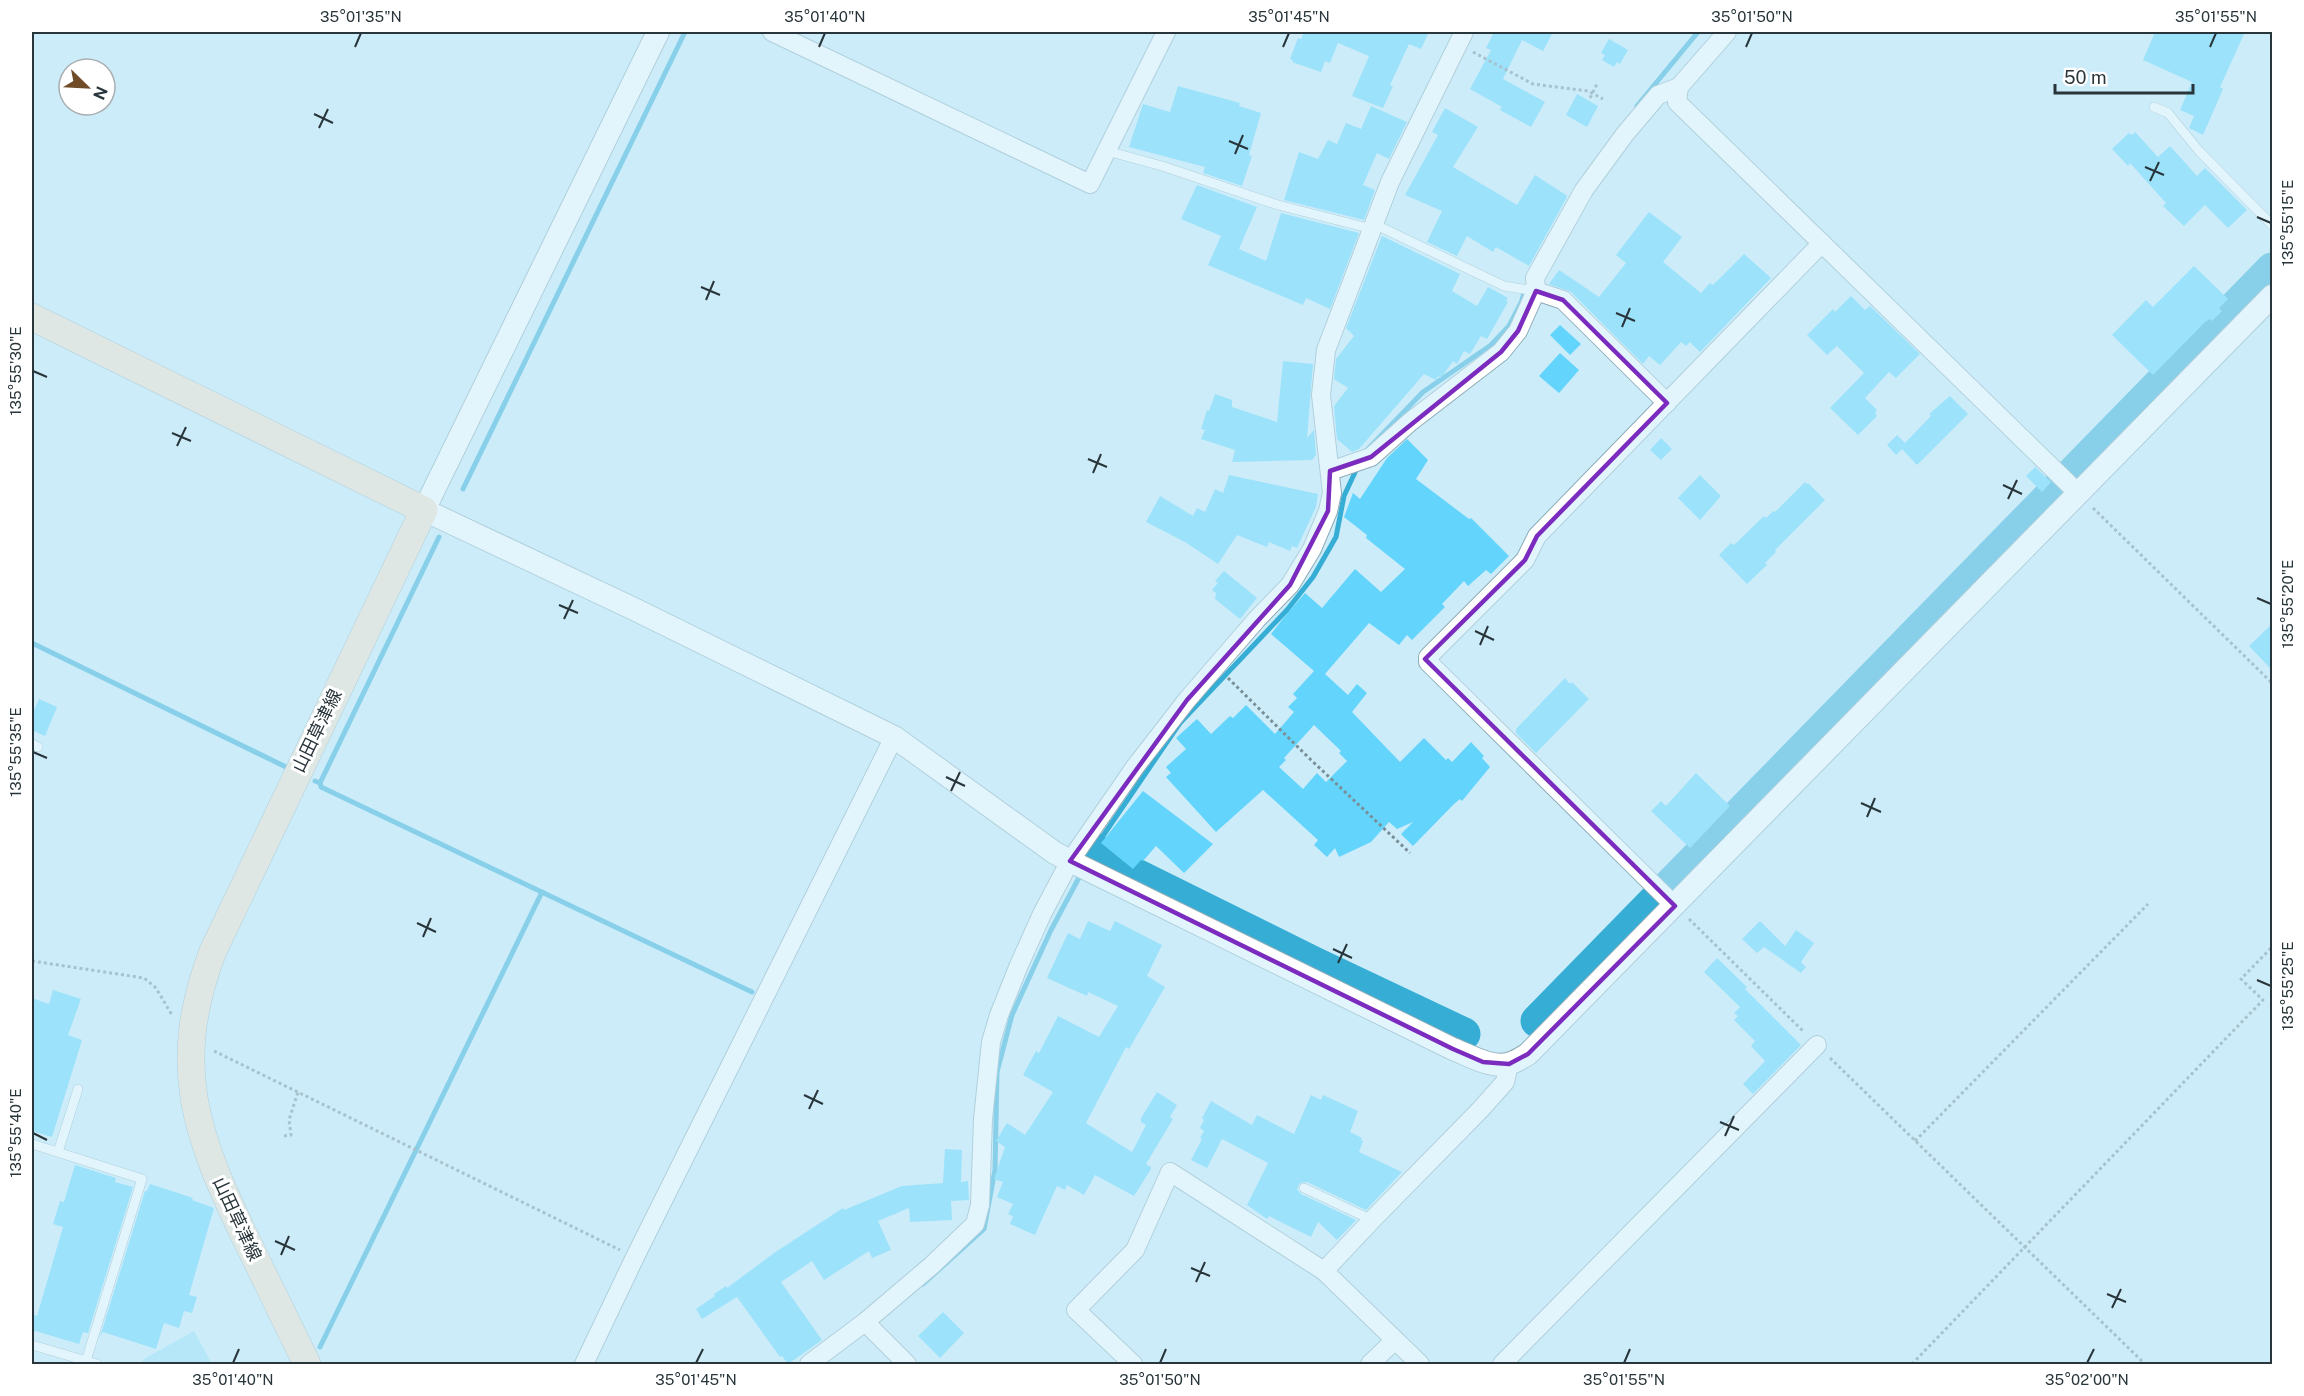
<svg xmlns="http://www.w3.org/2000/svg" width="2304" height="1396" font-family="'Public Sans','Noto Sans JP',sans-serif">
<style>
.green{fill:#9cdff8}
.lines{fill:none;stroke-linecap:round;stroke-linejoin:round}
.stream{stroke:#35add4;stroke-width:5}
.river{stroke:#35add4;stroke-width:33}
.building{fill:#63d4fc;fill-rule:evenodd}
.service-casing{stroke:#8dacb8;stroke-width:10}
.minor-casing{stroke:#8dacb8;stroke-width:20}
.tertiary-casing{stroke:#8dacb8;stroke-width:24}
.secondary-casing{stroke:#8dacb8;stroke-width:28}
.path{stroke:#798f98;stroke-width:3;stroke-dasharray:3 3;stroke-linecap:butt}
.service{stroke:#fff;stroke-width:9}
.minor{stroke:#fff;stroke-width:18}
.tertiary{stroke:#fff;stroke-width:22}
.secondary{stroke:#f5e1cd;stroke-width:27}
.marked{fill:none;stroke:#7b2cbf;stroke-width:4.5;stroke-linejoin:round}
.ticks{fill:none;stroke:#28353a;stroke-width:2}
.labels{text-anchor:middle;stroke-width:6;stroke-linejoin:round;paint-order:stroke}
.street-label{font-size:18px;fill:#28353a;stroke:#fff}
.neatline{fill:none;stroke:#28353a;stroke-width:2}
.ticks-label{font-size:15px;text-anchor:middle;fill:#28353a}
</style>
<rect width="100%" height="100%" fill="#ccecf9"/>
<path class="green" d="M194 1331 212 1364H144L142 1360Z"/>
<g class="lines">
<g class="stream">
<path d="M1637 106 1698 32"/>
<path d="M1366 451 1423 392 1491 345 1509 326 1521 303 1526 287"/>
<path d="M463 489 685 32"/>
<path d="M32 643 286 767"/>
<path d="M315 781 320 783 321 787 752 992"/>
<path d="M320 783 439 537"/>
<path d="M1086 863 1094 849 1180 723 1287 610 1313 577 1336 537 1344 496 1357 468"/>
<path d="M923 1284 984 1229 995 1170 997 1072 1012 1015 1051 930 1082 872"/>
<path d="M320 1347 542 892"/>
</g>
<g class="river">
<path d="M1094 849 1102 858 1314 963 1464 1034"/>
<path d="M1537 1021 2272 269"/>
</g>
</g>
<g class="building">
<path d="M1304 32H1429L1421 49 1409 44 1390 85 1393 86 1383 108 1352 96 1369 56 1338 43 1330 63 1325 61 1321 72 1292 62 1293 60 1290 59 1298 38 1301 39Z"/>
<path d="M1494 32H1553L1543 51 1522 40 1503 79 1545 102 1531 127 1500 110 1502 107 1470 89 1491 50 1486 48Z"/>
<path d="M2155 32H2245L2220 87 2223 89 2203 135 2189 128 2194 116 2180 110 2192 82 2143 60Z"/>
<path d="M1609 39 1628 50 1620 64 1617 62 1614 67 1602 60 1605 55 1601 53Z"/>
<path d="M1178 86 1240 103 1239 106 1261 113 1249 155 1252 156 1242 186 1203 173 1205 167 1129 147 1143 104 1170 112Z"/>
<path d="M1577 94 1598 106 1587 127 1566 115Z"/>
<path d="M1371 106 1407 122 1389 159 1377 153 1363 185 1375 190 1364 220 1284 200 1299 152 1318 159 1328 140 1337 144 1346 123 1361 129Z"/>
<path d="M1445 108 1478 127 1453 167 1517 205 1535 175 1566 195 1567 197 1529 266 1496 247 1493 252 1467 236 1457 256 1427 242 1442 211 1405 195 1438 135 1432 132Z"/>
<path d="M2135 132 2158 157 2170 146 2197 176 2205 168 2247 210 2228 228 2205 205 2184 226 2163 206 2166 203 2130 163 2128 166 2112 149 2129 133 2132 135Z"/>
<path d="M1197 185 1257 207 1239 249 1266 261 1281 213 1359 233 1330 309 1306 298 1303 305 1208 265 1221 236 1181 219Z"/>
<path d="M1649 212 1682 237 1663 262 1701 293 1710 283 1713 285 1744 254 1771 278 1700 352 1690 342 1686 346 1681 342 1660 365 1649 356 1643 364 1571 292 1549 284 1559 270 1599 297 1626 263 1616 255Z"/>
<path d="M1382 236 1460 274 1452 291 1477 306 1488 287 1508 298 1506 301 1508 302 1487 339 1481 336 1470 354 1464 351 1457 364 1453 361 1441 378 1438 376 1436 380 1424 374 1359 449 1352 452 1337 439 1334 406 1348 388 1334 379 1336 359 1354 336 1346 328Z"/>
<path d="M2194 266 2228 299 2219 308 2222 311 2212 321 2210 319 2205 322 2153 375 2112 335 2146 300 2153 307Z"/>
<path d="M1851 296 1865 310 1870 306 1920 354 1896 378 1889 372 1865 398 1877 410 1875 413 1877 416 1858 435 1830 408 1864 373 1837 346 1827 355 1807 335 1833 309 1835 312Z"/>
<path d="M1560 325 1581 344 1570 355 1550 335Z"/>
<path d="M1560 353 1579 370 1559 393 1539 376Z"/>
<path d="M1283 361 1313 364 1307 438 1314 430 1316 455 1312 460 1232 462 1235 450 1201 439 1205 430 1201 429 1207 410 1209 411 1215 394 1232 400V407L1277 422Z"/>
<path d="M1950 396 1968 414 1917 465 1902 449 1896 455 1887 445 1897 435 1905 443 1931 416 1929 414Z"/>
<path d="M1661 438 1672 449 1661 460 1650 450Z"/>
<path d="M1407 439 1428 460 1416 479 1469 519 1471 518 1509 556 1491 574 1486 570 1468 586 1464 581 1442 604 1445 607 1412 640 1407 635 1399 645 1369 623 1325 674 1348 695 1357 684 1367 693 1352 712 1400 762 1424 738 1446 760 1448 758 1452 762 1471 742 1484 756 1482 758 1490 767 1462 801 1460 799 1454 804 1413 846 1401 834 1413 822 1397 829 1389 822 1371 842 1339 857 1335 848 1327 857 1314 845 1318 840 1263 790 1216 832 1166 777 1171 773 1166 767 1186 749 1176 738 1197 719 1211 734 1230 716 1233 718 1246 705 1275 734 1294 712 1288 707 1297 698 1293 694 1314 671 1271 634 1285 616 1305 593 1322 608 1355 569 1381 592 1405 569 1366 538 1367 535 1344 517 1353 493 1360 499 1387 458ZM1314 725 1341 751 1339 753 1347 761 1326 782 1317 773 1303 789 1279 767 1286 760 1284 758Z"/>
<path d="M2035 467 2051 482 2042 492 2026 476Z"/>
<path d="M1229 475 1318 494 1316 507 1297 548 1292 546 1290 551 1269 542 1267 547 1237 535 1218 564 1185 542 1146 522 1160 496 1193 516 1197 508 1205 512 1215 489 1223 493Z"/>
<path d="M1700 475 1721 496 1700 520 1678 498Z"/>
<path d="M1805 482 1807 484 1808 483 1825 500 1775 550 1776 552 1765 563 1767 565 1747 584 1719 555 1731 543 1734 545 1764 516 1766 518 1773 511 1775 512Z"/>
<path d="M1224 571 1257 598 1240 619 1215 599 1216 593 1212 590 1218 583 1215 581Z"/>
<path d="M2272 624V670L2249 646Z"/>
<path d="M1565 678 1570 684 1572 682 1589 699 1536 753 1516 733V729Z"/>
<path d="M39 699 57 707 45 736 32 730V715Z"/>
<path d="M1696 773 1730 806 1690 848 1651 811 1661 801 1666 806Z"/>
<path d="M1143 791 1213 844 1184 873 1156 846 1143 861 1141 860 1133 869 1101 843Z"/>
<path d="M1088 921 1110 931 1115 921 1162 945 1147 976 1165 987 1129 1049 1126 1047 1086 1123 1132 1152 1146 1125 1141 1122V1118L1157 1092 1177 1105 1170 1117 1173 1119 1146 1164 1151 1167V1169L1134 1196 1095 1175 1084 1195 1067 1185 1065 1190 1057 1186 1035 1235 1010 1224 1013 1216 1008 1214 1013 1204 997 1197 1003 1182 994 1179 1005 1147 996 1141 1007 1123 1025 1135 1053 1092 1023 1075 1036 1051 1039 1053 1058 1016 1099 1037 1118 1006 1088 992 1087 996 1047 978 1068 933 1080 939Z"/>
<path d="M1760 921 1785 946 1796 930 1814 943 1801 962 1806 967 1801 973 1764 947 1757 953 1742 939Z"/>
<path d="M1717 958 1747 987 1745 989 1801 1045 1753 1094 1743 1084 1765 1061 1751 1046 1755 1041 1734 1020 1738 1016 1734 1013 1740 1007 1704 972Z"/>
<path d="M53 990 81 999 68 1035 82 1040 52 1137 32 1131V998L49 1004Z"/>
<path d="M1311 1095 1321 1100 1323 1095 1358 1111 1350 1132 1362 1138 1361 1140 1363 1141 1359 1152 1402 1172 1366 1210 1307 1182 1300 1183 1297 1189 1301 1194 1356 1220 1337 1240 1318 1222 1311 1237 1269 1216 1267 1219 1247 1205 1268 1163 1222 1139 1207 1168 1191 1160 1202 1139 1200 1138 1204 1131 1200 1128 1204 1120 1202 1118 1211 1101 1252 1125 1257 1115 1294 1134Z"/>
<path d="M945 1149 962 1150 961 1182 968 1181 969 1200 951 1201 952 1220 910 1222 909 1208 878 1221 891 1250 872 1258 869 1251 824 1280 812 1261 781 1282 822 1340 788 1364 782 1356 780 1357 737 1297 702 1319 696 1309 715 1296 714 1294 726 1286 727 1288 774 1253 843 1208 844 1210 902 1186 943 1183Z"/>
<path d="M75 1165 116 1178 115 1182 133 1187 88 1333 83 1332 79 1344 32 1330V1314L37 1316 63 1227 53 1224 60 1201 64 1202Z"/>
<path d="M150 1184 193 1198 192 1200 214 1208 189 1295 197 1297 192 1313 184 1311 179 1328 164 1323 156 1349 103 1332 100 1337 145 1191H147Z"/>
<path d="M943 1312 964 1333 940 1358 918 1336Z"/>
</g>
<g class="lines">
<defs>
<g id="service">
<path d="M2154 107 2168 113 2199 151 2272 225"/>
<path d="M1107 151 1162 166 1278 205 1372 229"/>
<path d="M1374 224 1504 286 1536 291"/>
<path d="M32 744 38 747"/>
<path d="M32 1144 142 1179 86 1361"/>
<path d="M58 1152 78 1089"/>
<path d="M1304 1188 1372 1220"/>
<path d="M32 1345 97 1364"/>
</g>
<g id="minor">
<path d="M772 32 1090 184 1166 32"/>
<path d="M1727 32 1679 87 1677 102 2079 494"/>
<path d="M1536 291 1563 300 1667 403"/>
<path d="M1330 471 1371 457 1410 422 1501 352 1518 331 1536 291 1535 278 1584 190 1625 134 1658 95 1679 87"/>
<path d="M1675 906 1428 662V657L1525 560 1537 536 1822 243"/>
<path d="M865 1322 907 1364"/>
<path d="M584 1364 635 1257 894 737"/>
<path d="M809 1364 865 1322 931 1266 975 1224 980 1205 983 1119 991 1042 999 1015 1019 965 1042 914 1070 861 1135 767 1187 700 1257 619 1290 585 1312 549 1328 511 1332 493 1321 395 1326 350 1390 182 1464 32"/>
<path d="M1133 1364 1076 1310 1135 1250 1170 1172 1324 1271"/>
<path d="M1370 1364 1395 1340"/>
<path d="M1420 1364 1324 1271 1372 1220 1480 1110 1505 1082 1509 1064"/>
<path d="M1502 1364 1817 1045"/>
</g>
<path id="tertiary" d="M658 32 424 510 634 609 894 737 1055 853 1070 861 1453 1049C1469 1055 1493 1070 1511 1063 1517 1061 1523 1057 1528 1054L2272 296"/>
<path id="secondary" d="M32 317 424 510 213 951C169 1066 196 1136 247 1241 267 1282 287 1323 307 1364"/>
</defs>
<use href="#service" class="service-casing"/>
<use href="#minor" class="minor-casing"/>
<use href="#tertiary" class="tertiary-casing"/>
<use href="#secondary" class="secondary-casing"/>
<g class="path">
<path d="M1473 52 1533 84 1588 91 1603 99"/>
<path d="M1590 98 1598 82"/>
<path d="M2093 508 2272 683"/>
<path d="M1228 678 1310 759 1410 853"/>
<path d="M1689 919 1804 1032"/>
<path d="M32 961 144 978 156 988 172 1015"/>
<path d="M214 1051 620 1250"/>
<path d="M1830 1058 2145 1364"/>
<path d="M284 1136 291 1135 289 1120 298 1092"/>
<path d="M1915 1141 2148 904"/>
<path d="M1912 1364 2263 1000 2241 979 2272 947"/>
</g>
<use href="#service" class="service"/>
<use href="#minor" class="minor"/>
<use href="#tertiary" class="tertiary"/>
<use href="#secondary" class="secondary"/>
</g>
<path d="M0 0H2304V1396H0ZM1536 291 1563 300 1667 403 1537 536 1525 560 1425 659 1675 906 1528 1054 1509 1064 1483 1062 1453 1049 1070 861 1187 700 1290 585 1328 511 1330 471 1371 457 1501 352 1518 331Z" fill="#ccecf9" fill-opacity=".55" fill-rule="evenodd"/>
<path class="marked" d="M1536 291 1563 300 1667 403 1537 536 1525 560 1425 659 1675 906 1528 1054 1509 1064 1483 1062 1453 1049 1070 861 1187 700 1290 585 1328 511 1330 471 1371 457 1501 352 1518 331Z"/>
<path class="ticks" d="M355 47 361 33M819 47 825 33M1283 47 1289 33M1746 47 1752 33M2210 47 2216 33M314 114 333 123M319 128 328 109M1229 141 1248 149M1235 154 1243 135M2145 167 2164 175M2150 181 2159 162M2257 217 2271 223M701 287 720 295M706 300 714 281M1616 313 1635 321M1622 327 1630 308M33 371 47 377M172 433 191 441M177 446 186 427M1088 459 1107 467M1093 473 1101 454M2003 485 2022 494M2008 499 2017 480M2257 598 2271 604M559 605 578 613M564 619 573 600M1475 631 1494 640M1480 645 1488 626M33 752 47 758M946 777 965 786M951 791 960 772M1861 803 1881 812M1867 817 1875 798M417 923 436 932M423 937 431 918M1333 949 1352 958M1338 963 1347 944M2257 980 2271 986M804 1095 823 1104M809 1109 818 1090M1720 1122 1739 1130M33 1133 47 1140M1725 1136 1734 1116M275 1241 295 1250M281 1255 289 1236M1191 1268 1210 1276M1196 1282 1205 1262M2107 1294 2126 1302M2112 1308 2121 1289M233 1363 239 1349M696 1363 703 1349M1160 1363 1166 1349M1624 1363 1630 1349M2087 1363 2094 1349"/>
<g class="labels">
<g class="street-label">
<text transform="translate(317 731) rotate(-64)" y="6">山田草津線</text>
<text transform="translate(237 1219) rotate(65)" y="6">山田草津線</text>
</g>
</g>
<rect width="2304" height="1396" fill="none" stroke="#ffffff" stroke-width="66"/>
<g transform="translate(87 87) rotate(114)"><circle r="28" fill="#ffffff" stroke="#a9aeb0" stroke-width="1.5"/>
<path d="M0-4.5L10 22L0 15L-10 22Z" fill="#714c28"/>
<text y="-9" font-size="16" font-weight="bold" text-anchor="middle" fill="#28353a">N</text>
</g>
<path d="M2055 84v9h138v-9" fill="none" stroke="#28353a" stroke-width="3"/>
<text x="2064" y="84" font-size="18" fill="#28353a" stroke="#ffffff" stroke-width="4.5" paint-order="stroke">50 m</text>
<rect x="33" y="33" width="2238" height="1330" class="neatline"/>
<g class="ticks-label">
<text x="361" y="22">35°01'35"N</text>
<text x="825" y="22">35°01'40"N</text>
<text x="1289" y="22">35°01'45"N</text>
<text x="1752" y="22">35°01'50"N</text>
<text x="2216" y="22">35°01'55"N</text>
<text transform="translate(2288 223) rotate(-90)" y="5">135°55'15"E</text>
<text transform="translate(16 371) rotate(-90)" y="5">135°55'30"E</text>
<text transform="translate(2288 604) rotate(-90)" y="5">135°55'20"E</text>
<text transform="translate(16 752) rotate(-90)" y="5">135°55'35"E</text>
<text transform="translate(2288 986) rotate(-90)" y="5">135°55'25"E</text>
<text transform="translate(16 1133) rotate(-90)" y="5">135°55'40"E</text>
<text x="233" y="1385">35°01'40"N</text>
<text x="696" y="1385">35°01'45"N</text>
<text x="1160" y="1385">35°01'50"N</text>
<text x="1624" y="1385">35°01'55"N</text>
<text x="2087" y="1385">35°02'00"N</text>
</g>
</svg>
